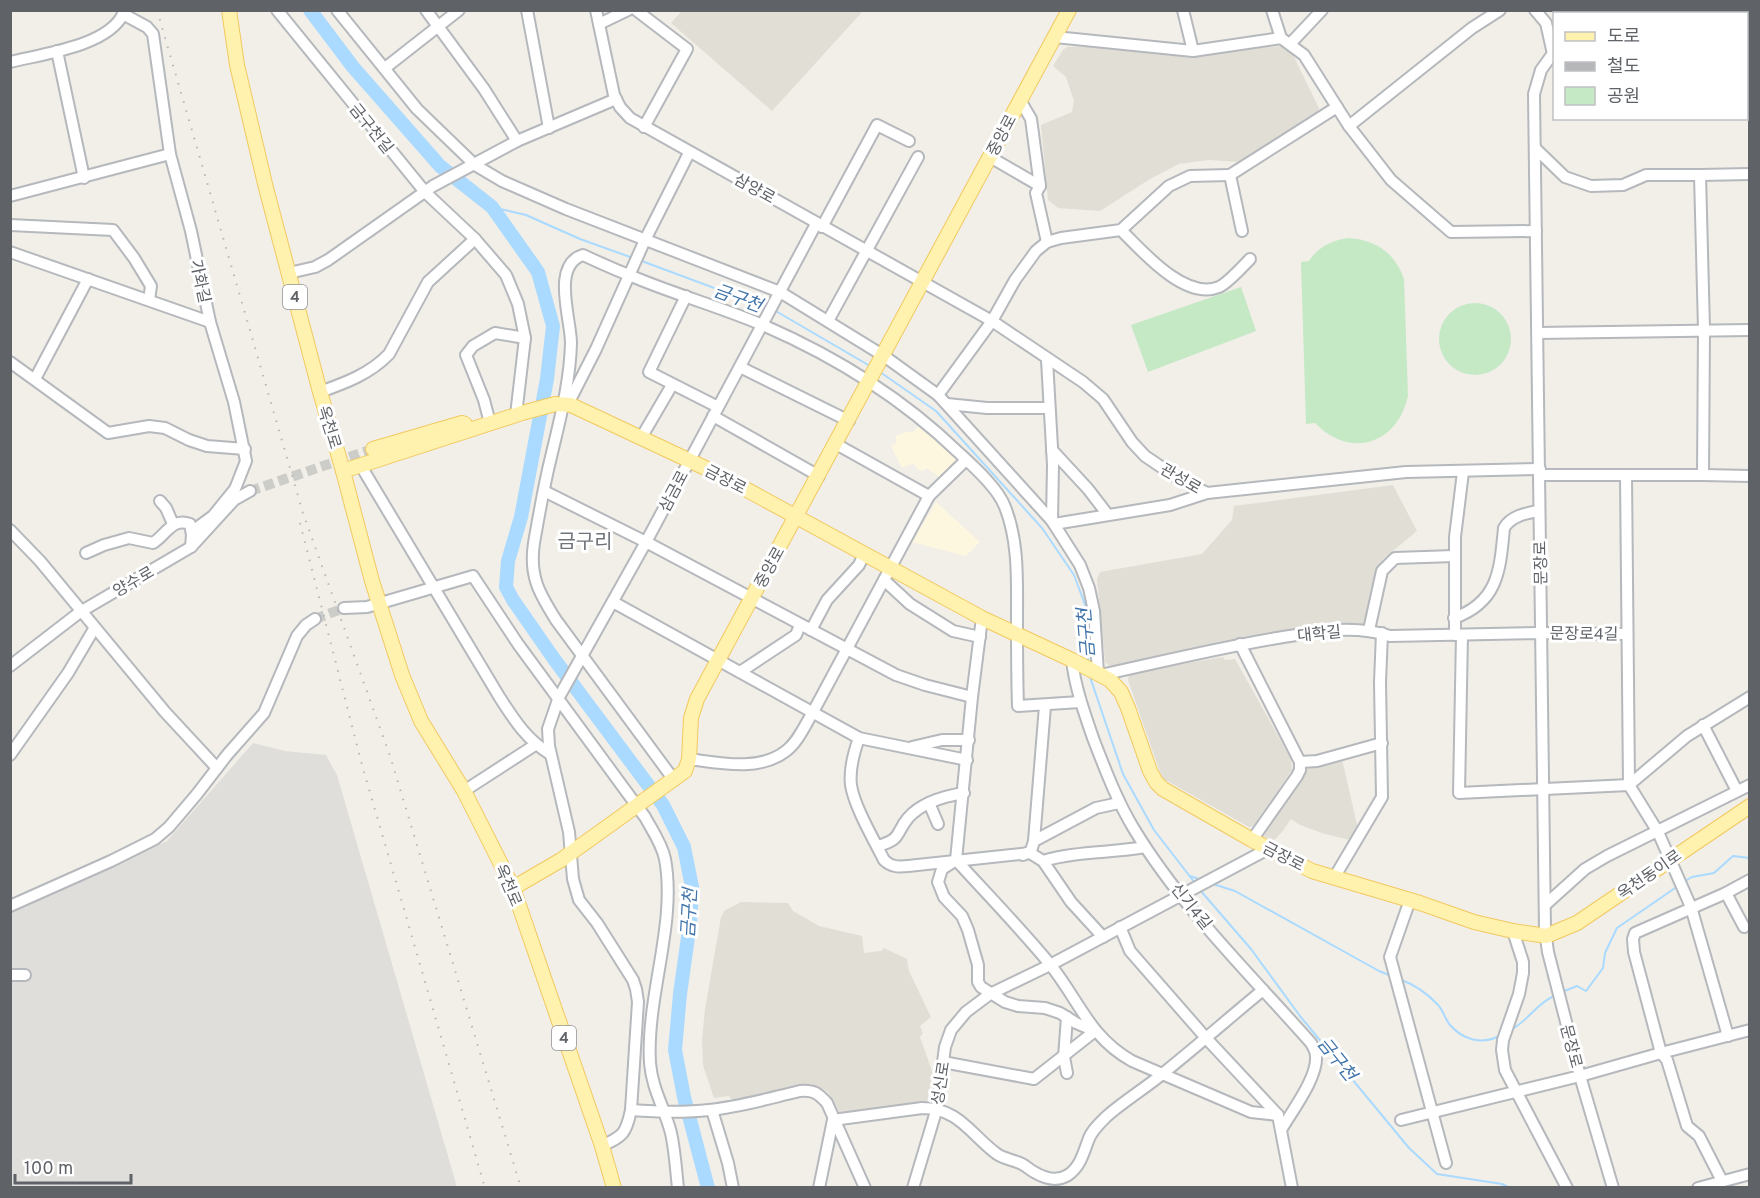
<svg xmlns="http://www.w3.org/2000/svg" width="1760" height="1198" font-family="Overpass,'Noto Sans KR',sans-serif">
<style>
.commercial{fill:#fef7e0}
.industrial{fill:#e0deda}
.education{fill:#e1ded6}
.green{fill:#c5e8c5}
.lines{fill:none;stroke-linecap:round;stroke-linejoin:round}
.stream{stroke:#aadaff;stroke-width:2}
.river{stroke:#aadaff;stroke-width:14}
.minor-tunnel{stroke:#ccccc8;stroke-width:10;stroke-dasharray:10 5;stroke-linecap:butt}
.minor-casing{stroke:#b5b8bc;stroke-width:14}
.major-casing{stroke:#f2c960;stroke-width:16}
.minor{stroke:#fff;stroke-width:10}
.major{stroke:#fff2af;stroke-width:14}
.rail{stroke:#b6b7b8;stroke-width:2;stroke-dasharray:1.5 8;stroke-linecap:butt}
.labels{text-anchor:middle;stroke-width:6;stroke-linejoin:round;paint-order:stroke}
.shield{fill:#fff;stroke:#8f9295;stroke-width:1.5}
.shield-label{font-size:15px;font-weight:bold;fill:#5f6368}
.street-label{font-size:16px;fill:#5f6368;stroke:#fff}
.water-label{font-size:18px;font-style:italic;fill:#4174aa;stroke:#fff}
.quarter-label{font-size:20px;fill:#70757a;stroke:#fff}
</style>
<rect width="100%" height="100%" fill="#f1efe8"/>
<g class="commercial">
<path d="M921 424 955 453 958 463 942 479 927 468 923 471 917 469 914 463 902 468 891 446 897 443 895 436 910 431 912 433Z"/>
<path d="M936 502 980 542 966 556 912 542Z"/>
</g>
<path class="industrial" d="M253 743 285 751 326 755 337 775 457 1187H11L10 913 167 841Z"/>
<g class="education">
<path d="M682 11V10L863 11 772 111 671 23Z"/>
<path d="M1095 46 1175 55 1280 46 1290 49 1319 108 1318 111 1240 162 1209 160 1179 164 1150 179 1100 211 1058 208 1048 200 1041 125 1072 112 1074 101 1066 77 1053 66 1063 50 1067 47Z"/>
<path d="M1393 485 1417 531 1383 559 1365 625 1328 626 1112 668 1105 662 1097 579 1100 572 1202 554 1232 520 1234 506Z"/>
<path d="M1223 657 1225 660 1235 659 1291 759 1292 770 1254 826 1249 827 1162 778 1128 680 1129 673Z"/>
<path d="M1342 759 1358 829 1350 840 1325 834 1300 825 1291 819 1282 832 1273 841 1261 835 1306 769Z"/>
<path d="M741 902 788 903 793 911 819 926 862 936 864 953 881 951 884 948 907 959 909 971 931 1017 920 1026 923 1033 920 1037 933 1074 927 1102 850 1115 840 1113 828 1092 823 1089 802 1086 733 1102 729 1096 714 1098 703 1065 702 1040 705 1009 721 917 724 911Z"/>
</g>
<g class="green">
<path d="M1349 238C1376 240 1395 253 1404 279L1408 396C1397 445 1350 459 1315 423L1306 424 1301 262 1309 261C1318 247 1332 240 1349 238Z"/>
<path d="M1241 287 1256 331 1148 372 1131 325Z"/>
<circle cx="1475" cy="339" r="36"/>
</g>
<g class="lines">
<g class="stream">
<path d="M492 207 526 215 580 239 633 258"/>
<path d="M639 260 768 308"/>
<path d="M774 310 870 366"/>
<path d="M880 372 936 411 1042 528 1074 575 1087 610 1088 662"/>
<path d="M1089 674 1123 774 1154 830 1195 883"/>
<path d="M1190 876 1202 880"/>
<path d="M1685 881 1692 877 1714 873 1733 856 1750 858"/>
<path d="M1213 884 1235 891 1379 971 1391 976"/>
<path d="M1200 890 1251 949 1300 1016 1409 1148 1437 1174 1502 1184 1510 1188"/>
<path d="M1399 979C1413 984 1428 994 1438 1005 1443 1010 1445 1019 1450 1025 1463 1040 1482 1045 1499 1036"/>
<path d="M1562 992 1577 986 1586 991 1603 968 1605 953 1617 928 1678 886"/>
<path d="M1512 1029C1529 1020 1537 1003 1554 996"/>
</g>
<path class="river" d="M310 10 353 67 440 166 492 207 538 272 553 326 547 379 521 517 508 561 506 587 513 600 554 659 663 805 684 847 692 887 690 923 680 994 675 1050 684 1097 708 1188"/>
<g class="minor-tunnel">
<path d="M250 491 373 449"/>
<path d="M315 619 344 608"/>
</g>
<defs>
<g id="minor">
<path d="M124 10 123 14 147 27 153 34 170 154 191 231 210 322 234 402 246 461 235 489 213 516 198 527 192 535 191 547"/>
<path d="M277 10 425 192 475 239 506 275 518 304 525 338 516 415"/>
<path d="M337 10 417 109 475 165 502 181 566 209 780 292 884 356 938 395 1052 521 1080 565 1089 588 1094 611 1098 673"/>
<path d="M426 10 484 89 517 141"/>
<path d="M527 10 549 128"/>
<path d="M596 10 614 95 620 107 630 118 992 321 1083 382 1103 399 1132 442 1145 456 1179 479 1207 493 1406 472 1540 469"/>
<path d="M636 10 687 49 644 127"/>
<path d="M1183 10 1193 51"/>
<path d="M1272 10 1281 38"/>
<path d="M1535 10 1546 23 1553 54"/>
<path d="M1657 10 1663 14"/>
<path d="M1681 10 1687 14"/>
<path d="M1575 14 1580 10"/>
<path d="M599 24 628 10"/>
<path d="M1055 37 1193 51 1281 38 1304 55 1349 126 1391 180 1451 232 1536 231"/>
<path d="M1746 42 1750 44"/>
<path d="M1290 44 1322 10"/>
<path d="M57 51 84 178"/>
<path d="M1554 52 1541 70 1534 94 1545 930 1548 952 1580 1076 1613 1188"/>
<path d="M1746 54 1750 56"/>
<path d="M10 62C42 54 108 46 123 14"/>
<path d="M385 68 459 10"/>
<path d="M1020 100 1031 119 1040 186 1036 193 1047 242"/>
<path d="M1349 126 1472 28 1500 10"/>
<path d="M1535 148 1565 177 1591 186 1623 185 1646 175H1700L1704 329 1703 475H1539"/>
<path d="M990 157 1040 186"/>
<path d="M1700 175 1750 174"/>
<path d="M10 196 170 154"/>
<path d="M10 225 113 230 134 258 151 286 149 300"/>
<path d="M822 227 877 125 909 141"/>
<path d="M1121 230C1142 251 1185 301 1219 287 1228 283 1243 266 1250 259"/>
<path d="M1242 231 1230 175 1337 107"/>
<path d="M10 252 210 322"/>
<path d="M289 273 315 267 328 260 433 186 517 141 616 99"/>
<path d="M686 296 649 372 718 407"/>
<path d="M828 321 918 157"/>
<path d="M1538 333 1750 330"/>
<path d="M1047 360 1053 465 1052 521"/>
<path d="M10 362 108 433 149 426 165 428 189 440 207 446 245 449"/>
<path d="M740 367 849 421"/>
<path d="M35 379 88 279"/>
<path d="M320 392C345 383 370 374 389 354L428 282 475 239"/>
<path d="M938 395 992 321 1015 280 1036 251 1047 242 1061 238 1121 230 1169 186 1190 176 1230 175"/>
<path d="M568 404 596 349 645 240 689 153"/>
<path d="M947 404 987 408H1049"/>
<path d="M713 416 819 476"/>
<path d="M490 423 484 400 466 355 473 346 495 333 525 338"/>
<path d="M641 438 672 385"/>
<path d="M836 444 929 496"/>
<path d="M1052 450 1088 489 1108 515"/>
<path d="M361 466 500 698C515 721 526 739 550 754"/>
<path d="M1703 475 1750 476"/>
<path d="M1626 476 1629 785 1658 832 1691 907 1728 1036"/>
<path d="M544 491 646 542 896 675 925 685 972 697"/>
<path d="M160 501 166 508 173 524"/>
<path d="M1054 524 1170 505 1207 493"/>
<path d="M10 530 40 561 165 712 217 768"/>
<path d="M86 553 104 545 129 538 153 543C166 535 172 517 190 524L192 535"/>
<path d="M884 580 910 604 953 631 980 637"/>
<path d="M613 602 859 738 967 760"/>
<path d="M344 608 367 607 473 576 518 644 645 817C652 830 662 844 665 859 677 924 646 996 650 1063 652 1089 665 1109 671 1133 675 1151 676 1170 678 1188"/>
<path d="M982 618 972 697 956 860C987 894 1020 928 1049 963 1079 1000 1089 1037 1132 1061L1251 1112 1278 1115"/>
<path d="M1454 618C1499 602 1500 569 1504 528 1511 516 1526 513 1539 511"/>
<path d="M811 630 827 600 859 565 864 554"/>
<path d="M1369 630 1382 571 1395 558 1454 556"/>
<path d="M1455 635V537L1463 472"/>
<path d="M1462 635 1459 793 1629 785 1687 736 1750 697"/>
<path d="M1240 644 1300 762V770L1297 776 1252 840"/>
<path d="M1072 660C1075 687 1084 712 1093 738 1105 769 1117 801 1134 829 1182 908 1250 974 1311 1043 1313 1047 1316 1051 1316 1056 1318 1077 1292 1111 1281 1130"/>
<path d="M10 666 80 612 191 547 234 500 250 491"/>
<path d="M740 672 796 635 800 625"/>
<path d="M1101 675C1160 662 1218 648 1277 638 1315 632 1352 624 1390 636L1541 633 1627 634"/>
<path d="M1703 725 1737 791"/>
<path d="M859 738C854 752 849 769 851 785 854 806 874 840 884 860 891 867 898 867 908 866L1030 853 1043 861C1076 851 1112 853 1145 847"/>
<path d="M912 747 942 740H969"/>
<path d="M10 755 68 673 94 629"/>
<path d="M689 759C720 763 759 772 786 751 798 742 805 725 813 712L929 496 966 460"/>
<path d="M1300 762 1317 761 1382 743"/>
<path d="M674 780 556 620C539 593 529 576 534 543 539 514 544 485 551 457 560 419 570 382 571 343 571 319 551 265 583 255 598 262 613 269 629 275 673 294 721 307 765 326 836 357 902 398 958 452 973 466 998 488 1005 507 1019 542 1017 582 1017 619 1017 648 1017 677 1018 706L1080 702"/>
<path d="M464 791 535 745"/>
<path d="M929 803 938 824"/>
<path d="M1034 841 1096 808 1119 803"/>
<path d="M878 846C902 839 895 834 908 818 921 803 945 796 964 793"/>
<path d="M1023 855 1031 851 1034 841 1045 706"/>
<path d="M1043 861 1071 902 1103 937"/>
<path d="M1334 878 1382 797 1380 682 1382 633"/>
<path d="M1726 893 1744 927"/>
<path d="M1410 900 1390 957 1446 1163"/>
<path d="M1545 905 1585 869 1607 856 1750 785"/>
<path d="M10 906 111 861 155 839 169 827 197 794 227 755 264 713 297 636 306 625 315 619"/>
<path d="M1120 927 1130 951 1206 1038 1278 1115 1292 1188"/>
<path d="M1513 931 1523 962V973L1519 994 1503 1040 1502 1050 1505 1070 1567 1188"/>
<path d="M10 975H25"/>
<path d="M1067 1017 1064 1057 1067 1073"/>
<path d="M943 1062 1034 1079 1095 1031 1076 1023 1060 1013 1045 1008 1018 1006 1005 1002 981 987 978 982V965L968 930 962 916 944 897 938 882 942 869 956 860"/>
<path d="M631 1110C657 1112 683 1113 709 1110 740 1107 770 1098 800 1091 814 1090 818 1093 827 1103L865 1188"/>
<path d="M712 1110 728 1163 733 1188"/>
<path d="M833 1120 922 1108C959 1108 971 1135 997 1154 1004 1159 1014 1160 1022 1164 1026 1166 1030 1170 1034 1172 1044 1178 1057 1182 1068 1175 1080 1167 1083 1154 1088 1141 1091 1131 1100 1123 1107 1116 1124 1101 1144 1089 1161 1075 1196 1047 1229 1018 1263 990"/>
<path d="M1401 1120 1580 1076 1661 1053 1750 1030"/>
<path d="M602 1146C623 1136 626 1134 631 1110L638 1002 636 989 633 980 597 923 579 900 573 879 569 832 549 746 548 729 559 697 646 542 816 224"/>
<path d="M1722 1181 1699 1136 1687 1126 1667 1060 1661 1053 1634 952 1633 939 1635 933 1726 893 1750 880"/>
<path d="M819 1188 833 1120"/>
<path d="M913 1188 937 1108 945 1047 951 1030 966 1012 990 994 1050 965 1268 849"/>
<path d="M1698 1188 1750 1174"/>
</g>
<g id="major">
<path d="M229 10 237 65 266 188 320 392 343 471 372 581 402 675 421 721 464 791 513 888 602 1146 614 1188"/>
<path d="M373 449 462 423 465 424"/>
<path d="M343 471 522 413 555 404 571 405 716 473 982 618 1072 660 1110 680 1121 692 1128 708 1150 771 1156 782 1163 789 1252 840 1312 871 1420 903 1474 922 1513 931 1546 936 1577 923 1750 806"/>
<path d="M513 888 561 860 685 771 689 759 691 718 697 699 1069 10"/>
</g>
</defs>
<use href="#minor" class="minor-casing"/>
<use href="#major" class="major-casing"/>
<use href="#minor" class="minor"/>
<use href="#major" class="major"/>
<g class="rail">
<path d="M157 10 303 513 390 756 521 1188"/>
<path d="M300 523 362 765 485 1188"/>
</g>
</g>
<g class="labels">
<g class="shield">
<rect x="283" y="285" width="24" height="24" rx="4.5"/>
<rect x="552" y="1026" width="24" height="24" rx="4.5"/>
</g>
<g class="shield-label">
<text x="295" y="302">4</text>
<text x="564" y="1043">4</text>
</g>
<g class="street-label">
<text transform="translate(372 128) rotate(51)" y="6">금구천길</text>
<text transform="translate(1001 135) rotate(-62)" y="6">중앙로</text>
<text transform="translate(755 188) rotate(29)" y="6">삼양로</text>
<text transform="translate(201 281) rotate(78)" y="6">가화길</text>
<text transform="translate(330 427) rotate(73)" y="6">옥천로</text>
<text transform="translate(1181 478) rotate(30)" y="6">관성로</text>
<text transform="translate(726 479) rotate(27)" y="6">금장로</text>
<text transform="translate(673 491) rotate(-62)" y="6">삼금로</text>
<text transform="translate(1540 563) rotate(-91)" y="6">문장로</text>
<text transform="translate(769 567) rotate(-61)" y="6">중앙로</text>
<text transform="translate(133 581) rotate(-30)" y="6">양수로</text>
<text transform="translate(1319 633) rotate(-6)" y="6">대학길</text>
<text transform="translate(1584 633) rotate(1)" y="6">문장로4길</text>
<text transform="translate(1284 856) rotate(27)" y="6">금장로</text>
<text transform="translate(1649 874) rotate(-35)" y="6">옥천동이로</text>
<text transform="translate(509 885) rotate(67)" y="6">옥천로</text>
<text transform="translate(1192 906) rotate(51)" y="6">신기4길</text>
<text transform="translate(1572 1046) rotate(75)" y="6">문장로</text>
<text transform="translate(940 1083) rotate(-81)" y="6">성신로</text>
</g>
<g class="water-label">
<text transform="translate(738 298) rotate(20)" y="6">금구천</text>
<text transform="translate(1086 633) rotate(-95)" y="6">금구천</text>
<text transform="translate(689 913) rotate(-87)" y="6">금구천</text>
<text transform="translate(1337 1059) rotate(51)" y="6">금구천</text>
</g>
<g class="quarter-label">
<text x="585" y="548">금구리</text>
</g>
</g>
<rect width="1760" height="1198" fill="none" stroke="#5f6368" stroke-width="24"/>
<rect x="1553" y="12" width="195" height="108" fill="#ffffff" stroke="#bfc1c3" stroke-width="1.5"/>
<rect x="1565" y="32" width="30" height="9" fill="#fff2af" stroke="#bfc1c3" stroke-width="1.5"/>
<text x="1607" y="42" font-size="18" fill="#5f6368">도로</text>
<rect x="1565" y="62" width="30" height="9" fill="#b6b7b8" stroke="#bfc1c3" stroke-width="1.5"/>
<text x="1607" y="72" font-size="18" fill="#5f6368">철도</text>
<rect x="1565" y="87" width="30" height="18" fill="#c5e8c5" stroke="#bfc1c3" stroke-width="1.5"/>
<text x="1607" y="102" font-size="18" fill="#5f6368">공원</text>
<path d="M15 1174v9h116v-9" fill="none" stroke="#5f6368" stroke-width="3"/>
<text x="24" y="1174" font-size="18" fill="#5f6368" stroke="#ffffff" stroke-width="4.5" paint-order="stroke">100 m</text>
</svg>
